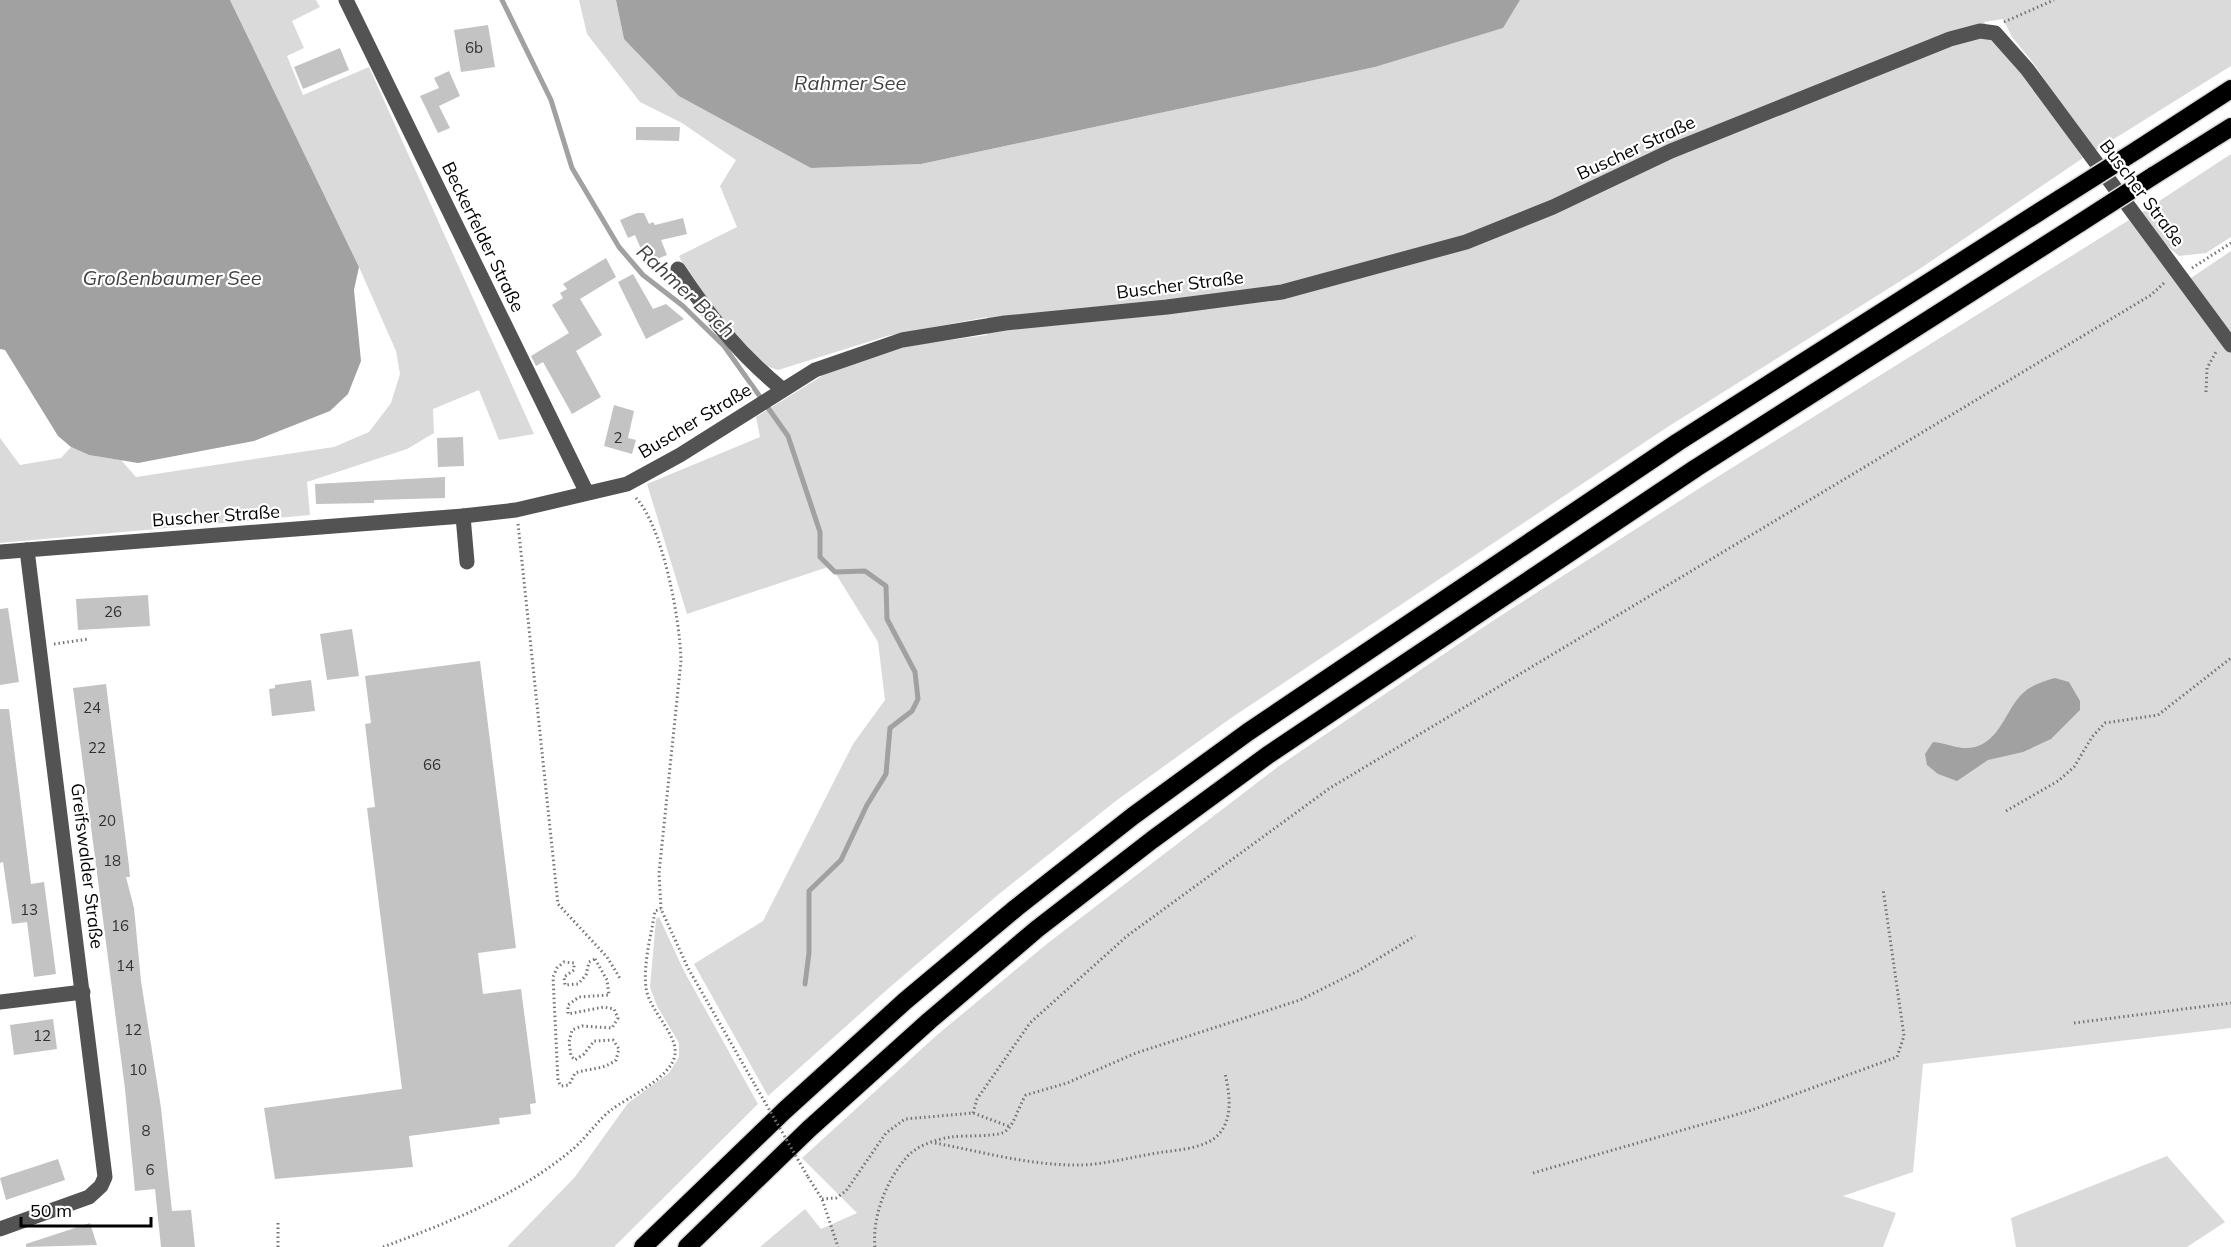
<svg xmlns="http://www.w3.org/2000/svg" width="2231" height="1247" font-family="Mulish,sans-serif">
<style>
.green{fill:#dadada}
.water{fill:#a1a1a1}
.lines{fill:none;stroke-linecap:round;stroke-linejoin:round}
.stream{stroke:#a1a1a1;stroke-width:5}
.building{fill:#c3c3c3}
.highway-casing{stroke:#dbdbdb;stroke-width:21}
.path{stroke:#757575;stroke-width:3;stroke-dasharray:1.5 3;stroke-linecap:butt}
.minor{stroke:#535353;stroke-width:15}
.highway{stroke:#000;stroke-width:18}
.highway-bridge-casing{stroke:#dbdbdb;stroke-width:21;stroke-linecap:butt}
.path-bridge{stroke:#757575;stroke-width:3;stroke-dasharray:1.5 3;stroke-linecap:butt}
.highway-bridge{stroke:#000;stroke-width:18}
.labels{text-anchor:middle;stroke-width:4.5;stroke-linejoin:round;paint-order:stroke}
.number-label{font-size:15px;fill:#313131}
.street-label{font-size:18px;fill:#000;stroke:#fff}
.water-label{font-size:20px;font-style:italic;fill:#424242;stroke:#fff}
</style>
<rect width="100%" height="100%" fill="#fff"/>
<g class="green">
<path d="M230 0H316L320 7 292 21 304 48 287 56 303 95 369 67 534 434 499 440 479 390 433 409 434 433 407 449 307 482 310 515 0 543V438L20 465 61 458 71 447 89 455 121 460 136 477 334 447 369 432 391 403 400 374 396 351 359 267Z"/>
<path d="M579 0H616L624 39 811 168 921 164 1375 67 1502 28 1520 0H2231V66L2093 152 2034 64 2012 37 2003 19 1984 22 2003 43 2083 158 1918 270 1666 428 1231 718 1117 800 999 894 890 987 768 1096 694 964 763 921 853 744 885 700 878 642 831 566 687 614 647 484 760 437 756 417 825 374 899 347 987 335V317L887 336 778 370 755 362 692 282 679 256 737 227 720 186 736 160 682 123 640 102 587 34Z"/>
<path d="M2231 154V237L2206 253 2179 256 2166 245 2141 213Z"/>
<path d="M2129 220 2182 284 2231 251V1028L1923 1064 1913 1172 1843 1196 1896 1213 1883 1247H760L805 1209 821 1229 857 1213 802 1158 937 1035 1048 943 1279 766 1491 622 1706 484Z"/>
<path d="M659 917 684 971 758 1104 614 1247H507L575 1177 628 1103 669 1073 679 1057V1043L657 1006 650 987 656 919Z"/>
<path d="M2167 1156 2225 1222 2187 1247H2016L2011 1218Z"/>
</g>
<g class="water">
<path d="M0 0H230L359 267 354 290 361 361 348 394 330 411 254 441 138 463 89 455 71 447 58 436 5 350 0 349Z"/>
<path d="M616 0H1520L1503 28 1375 67 921 164 811 168 679 96 624 39Z"/>
<path d="M2055 678 2069 682 2080 701V710L2051 739 2023 752 1988 760 1957 781 1938 774 1927 765 1925 754 1933 742C1947 743 1961 751 1975 747 2000 740 2005 712 2021 695 2030 685 2042 682 2055 678Z"/>
</g>
<g class="lines">
<path class="stream" d="M502 0 551 100 572 168 619 247 643 275 683 306 724 346 788 436 820 532V557L835 572 865 571 886 586 887 619 915 672 918 699 912 711 890 728 886 774 867 805 841 860 809 891V953L805 984"/>
</g>
<g class="building">
<path d="M488 25 495 67 461 72 454 30Z"/>
<path d="M340 48 349 70 303 89 294 67Z"/>
<path d="M449 71 460 96 439 106 450 128 438 133 420 96 439 88 434 78Z"/>
<path d="M636 127H680L679 141 636 140Z"/>
<path d="M637 213H644L649 224 653 222 655 225 683 218 687 234 661 240 667 255 647 263 635 235 628 238 620 220Z"/>
<path d="M606 258 616 277 580 299 602 335 576 351 601 397 572 414 543 362 536 366 531 356 569 333 552 305 563 298 560 293 567 289 563 284Z"/>
<path d="M633 274 653 309 666 304 684 319 646 339 618 282Z"/>
<path d="M614 405 634 411 628 438 636 440 632 454 604 446Z"/>
<path d="M463 437 464 466 438 467 437 438Z"/>
<path d="M445 477V498L374 500V503L316 504 315 484Z"/>
<path d="M148 595 150 626 78 630 76 599Z"/>
<path d="M8 608 19 682 0 685V609Z"/>
<path d="M352 629 359 676 327 680 320 634Z"/>
<path d="M480 661 516 948 478 953 483 994 521 989 536 1103 530 1104 531 1114 499 1118 500 1124 409 1136 413 1167 275 1179 264 1108 402 1089 367 808 375 807 365 724 371 723 365 676Z"/>
<path d="M311 680 315 711 272 716 269 689 275 688V685Z"/>
<path d="M106 684 129 866 130 877H126L134 908 141 981 161 1108 172 1211 191 1210 195 1247H161L155 1189 135 1191 125 1089 73 688Z"/>
<path d="M0 709H9L31 884 44 882 56 974 34 977 27 922 12 924 3 862 0 863Z"/>
<path d="M53 1019 57 1049 14 1055 10 1025Z"/>
<path d="M58 1159 65 1180 6 1200 0 1178Z"/>
<path d="M90 1223 97 1245 26 1247V1244Z"/>
</g>
<g class="lines">
<defs>
<g id="highway">
<path d="M2137 150 2231 89"/>
<path d="M2153 176 2231 127"/>
<path d="M643 1247 784 1111 905 1001 1016 908 1133 816 1248 732 1678 442 2061 198"/>
<path d="M687 1247 809 1129 929 1021 1037 929 1152 840 1268 755 1696 468 2080 223"/>
</g>
</defs>
<use href="#highway" class="highway-casing"/>
<g class="path">
<path d="M2004 22 2054 0"/>
<path d="M2192 268 2231 243"/>
<path d="M2206 392 2207 368 2216 352"/>
<path d="M636 498C663 527 680 619 681 661L659 873 661 909 688 968 755 1085"/>
<path d="M518 524 558 904 607 957 621 980"/>
<path d="M54 644 89 639"/>
<path d="M2006 811 2058 781 2074 767 2092 737 2105 723 2158 715 2231 658"/>
<path d="M595 959 607 980 609 995 579 997 568 1005V1014L604 1007 614 1009 618 1018 612 1028 582 1026 572 1030 569 1042 571 1056 575 1060 584 1054 594 1041 613 1040 619 1049 616 1060C603 1070 590 1068 575 1073L569 1085 561 1086 558 1081 553 977 557 968 564 962 574 963V970L564 977 565 985 578 984 586 975 589 962Z"/>
<path d="M2074 1023 2231 1003"/>
<path d="M973 1113 977 1099 1030 1023 1127 936 1330 788 2151 295 2165 282"/>
<path d="M935 1143C983 1152 1032 1166 1081 1165 1108 1164 1136 1156 1163 1152 1179 1150 1207 1148 1219 1134 1234 1117 1229 1092 1225 1073"/>
<path d="M1533 1173 1749 1111 1897 1057 1904 1036 1883 889"/>
<path d="M808 1177 822 1199 838 1247"/>
<path d="M822 1199 836 1198 846 1191 886 1133 905 1119 973 1113 1011 1127"/>
<path d="M278 1247V1223"/>
<path d="M383 1247C450 1222 517 1196 573 1149 587 1137 597 1121 611 1110 628 1097 673 1077 675 1054 678 1035 649 1010 646 988 643 964 651 936 655 911L661 909"/>
<path d="M875 1247C872 1217 886 1181 906 1158 915 1146 937 1139 951 1137 966 1135 989 1137 1002 1133 1014 1129 1018 1106 1026 1095L1067 1083 1136 1053 1300 1000 1358 971 1415 936"/>
</g>
<g class="minor">
<path d="M346 0 586 491"/>
<path d="M678 269C710 317 738 353 782 389"/>
<path d="M463 516 467 562"/>
<path d="M0 552 463 516 516 510 627 484 680 455 815 370 902 340 1005 323 1167 307 1282 292 1466 242 1553 207 1671 151 1950 39 1980 31 1995 33 2027 69 2231 345"/>
<path d="M0 1002 83 992"/>
<path d="M0 1229 89 1197 101 1186 105 1177 27 550"/>
</g>
<use href="#highway" class="highway"/>
<defs>
<g id="highway-bridge">
<path d="M2061 198 2137 150"/>
<path d="M2080 223 2153 176"/>
</g>
</defs>
<use href="#highway-bridge" class="highway-bridge-casing"/>
<path class="path-bridge" d="M755 1085 808 1177"/>
<use href="#highway-bridge" class="highway-bridge"/>
</g>
<g class="labels">
<g class="number-label">
<text x="474" y="53">6b</text>
<text x="618" y="443">2</text>
<text x="113" y="617">26</text>
<text x="92" y="713">24</text>
<text x="97" y="753">22</text>
<text x="432" y="770">66</text>
<text x="107" y="826">20</text>
<text x="112" y="866">18</text>
<text x="29" y="915">13</text>
<text x="120" y="931">16</text>
<text x="125" y="971">14</text>
<text x="133" y="1035">12</text>
<text x="42" y="1041">12</text>
<text x="138" y="1075">10</text>
<text x="146" y="1136">8</text>
<text x="150" y="1175">6</text>
</g>
<g class="street-label">
<text transform="translate(1636 148) rotate(-25)" y="6">Buscher Straße</text>
<text transform="translate(2142 193) rotate(53)" y="6">Buscher Straße</text>
<text transform="translate(483 237) rotate(64)" y="6">Beckerfelder Straße</text>
<text transform="translate(1180 285) rotate(-7)" y="6">Buscher Straße</text>
<text transform="translate(695 421) rotate(-31)" y="6">Buscher Straße</text>
<text transform="translate(216 516) rotate(-4)" y="6">Buscher Straße</text>
<text transform="translate(87 866) rotate(83)" y="6">Greifswalder Straße</text>
</g>
<g class="water-label">
<text x="850" y="90">Rahmer See</text>
<text x="172" y="285">Großenbaumer See</text>
<text transform="translate(686 291) rotate(43)" y="7">Rahmer Bach</text>
</g>
</g>
<path d="M21 1217v9h130v-9" fill="none" stroke="#000000" stroke-width="3"/>
<text x="30" y="1217" font-size="18" fill="#000000" stroke="#ffffff" stroke-width="4.5" paint-order="stroke">50 m</text>
</svg>
